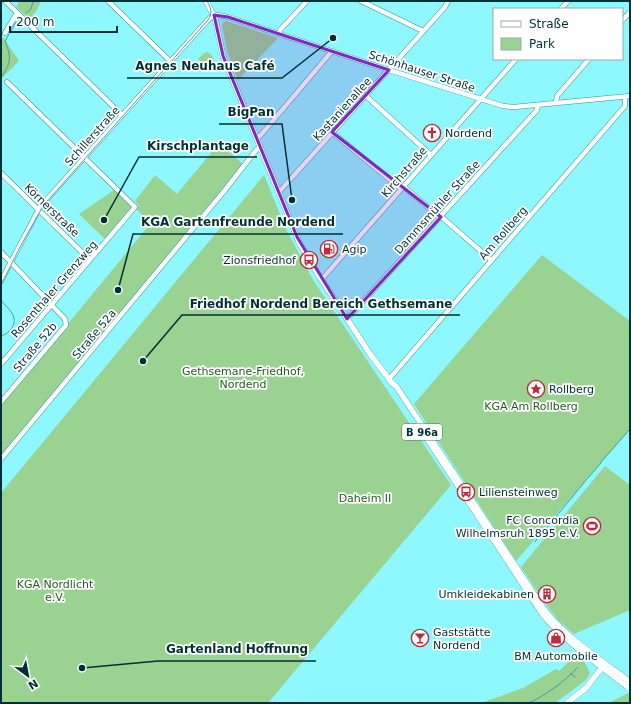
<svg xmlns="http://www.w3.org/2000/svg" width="631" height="704" font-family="'DejaVu Sans',sans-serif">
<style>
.green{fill:#99d291}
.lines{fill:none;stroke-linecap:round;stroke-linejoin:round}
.stream{stroke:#3b9fa6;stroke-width:1}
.minor-casing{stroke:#25989f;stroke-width:5.5}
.major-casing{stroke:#25989f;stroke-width:6}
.minor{stroke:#fff;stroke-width:4.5}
.major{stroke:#fff;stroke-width:5.5}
.tram{stroke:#4e9da2;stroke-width:1}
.marked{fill:#7b2cbf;fill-opacity:0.2;stroke:#7b2cbf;stroke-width:3;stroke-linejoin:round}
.labels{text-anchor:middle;stroke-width:3.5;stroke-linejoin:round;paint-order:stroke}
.shield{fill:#fff;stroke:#4c6e70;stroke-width:1}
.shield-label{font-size:10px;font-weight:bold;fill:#003033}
.street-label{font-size:11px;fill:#003033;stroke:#fff}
.poi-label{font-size:11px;fill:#003033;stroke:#fff;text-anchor:start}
.park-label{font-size:11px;fill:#245a1d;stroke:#fff}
.leader{fill:none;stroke:#003033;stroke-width:1.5}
.callout-dot{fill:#003033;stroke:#fff;stroke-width:1.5}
.callout-label{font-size:12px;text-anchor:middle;font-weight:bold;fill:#003033;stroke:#fff;stroke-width:3.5;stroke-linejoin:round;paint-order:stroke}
</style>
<rect width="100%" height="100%" fill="#8ff7fe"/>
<g class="green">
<path d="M20 1H41L37 10 29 19 16 7Z"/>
<path d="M226 21 278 38 238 80 227 51 222 24Z"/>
<path d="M3 37 19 61 1 79V41Z"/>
<path d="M207 52C216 56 215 63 208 68L198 59 203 54Z"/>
<path d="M221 141 231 149 229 152 243 164 1 459V405L151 223 136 209 139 206 135 201 155 175 177 194Z"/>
<path d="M264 175 286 229 313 280 451 485 268 703H1V493Z"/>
<path d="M114 190 132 208 106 240 79 214Z"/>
<path d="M542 255 630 321V429L516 561 414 404Z"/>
<path d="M605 466 630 485V610L574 634 558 620 548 607 521 567Z"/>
<path d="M576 655 585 663 590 673 586 680 555 703H481L523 688 556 669 559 671Z"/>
<path d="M628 693 630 694V703H609Z"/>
</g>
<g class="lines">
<g class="stream">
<path d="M26 13 31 9 33 1"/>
<path d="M2 76C12 61 11 57 5 41L16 22"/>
<path d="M601 462 630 429"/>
<path d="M588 478 601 463"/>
<path d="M559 513 587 479"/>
<path d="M545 530 558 514"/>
<path d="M535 542 542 531"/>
<path d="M571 674 575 677"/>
<path d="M528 703C544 697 565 681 577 668"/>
</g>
<defs>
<g id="minor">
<path d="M5 1 122 115"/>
<path d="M108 1 170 61"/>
<path d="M361 1 423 31"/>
<path d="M561 9 568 1"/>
<path d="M622 21 630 12"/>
<path d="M5 33 17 13"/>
<path d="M279 33 280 30 307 1"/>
<path d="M366 96 431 155"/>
<path d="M556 103 557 96 589 59"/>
<path d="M332 132 401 189"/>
<path d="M256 137 260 136 332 51"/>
<path d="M1 173 90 260"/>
<path d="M403 186 437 215 444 219 491 260"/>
<path d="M279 192 445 7 448 1"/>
<path d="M1 252 65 319 66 325 1 402"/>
<path d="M321 280 516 59"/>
<path d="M1 281 40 207 206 22C214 13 217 14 228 17L389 70 503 106 514 107 630 96"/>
<path d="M347 319 537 110 538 105"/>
<path d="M1 364 135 207 7 82"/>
<path d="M389 379 625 106V97"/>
<path d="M1 459 225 190 257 149 261 148"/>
</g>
<g id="major">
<path d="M206 1 215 18 223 56 299 242 318 274 370 354 392 383 396 386 546 612C568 639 603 661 630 682"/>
<path d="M418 425 543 615C568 644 600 665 630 689"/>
<path d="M567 703 586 688 604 665"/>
</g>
</defs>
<use href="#minor" class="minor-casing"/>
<use href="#major" class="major-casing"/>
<use href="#minor" class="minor"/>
<use href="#major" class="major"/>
<g class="tram">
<path d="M1 285 20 247 43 206 208 20C213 13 211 8 207 1"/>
<path d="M1 300C4 305 9 308 12 313 18 323 11 333 1 336"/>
</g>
</g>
<path class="marked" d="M214 15 228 17 389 70 332 132 441 217 347 319 297 237 223 56Z"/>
<defs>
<symbol id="church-ring" viewBox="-11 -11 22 22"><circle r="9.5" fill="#fff" stroke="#bc2b39" stroke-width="1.5"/><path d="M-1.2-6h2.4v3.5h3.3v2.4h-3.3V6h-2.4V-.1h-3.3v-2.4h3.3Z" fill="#bc2b39"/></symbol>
<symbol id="fuel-ring" viewBox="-11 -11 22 22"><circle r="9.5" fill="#fff" stroke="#bc2b39" stroke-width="1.5"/><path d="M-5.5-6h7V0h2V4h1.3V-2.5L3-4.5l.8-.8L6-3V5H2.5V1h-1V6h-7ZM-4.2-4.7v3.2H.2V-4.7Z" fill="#bc2b39"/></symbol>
<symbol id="bus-ring" viewBox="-11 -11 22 22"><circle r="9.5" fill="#fff" stroke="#bc2b39" stroke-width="1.5"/><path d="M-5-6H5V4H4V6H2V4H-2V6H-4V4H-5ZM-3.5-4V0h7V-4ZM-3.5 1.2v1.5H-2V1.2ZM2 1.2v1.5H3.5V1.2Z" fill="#bc2b39"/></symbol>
<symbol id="sight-ring" viewBox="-11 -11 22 22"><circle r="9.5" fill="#fff" stroke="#bc2b39" stroke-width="1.5"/><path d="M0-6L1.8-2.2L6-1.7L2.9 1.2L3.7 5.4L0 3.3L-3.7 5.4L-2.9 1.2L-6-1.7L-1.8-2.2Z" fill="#bc2b39"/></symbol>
<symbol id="stadium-ring" viewBox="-11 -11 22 22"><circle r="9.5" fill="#fff" stroke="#bc2b39" stroke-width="1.5"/><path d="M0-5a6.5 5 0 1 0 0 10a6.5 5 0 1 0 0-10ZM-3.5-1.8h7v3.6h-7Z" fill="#bc2b39"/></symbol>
<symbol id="building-ring" viewBox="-11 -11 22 22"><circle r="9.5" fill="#fff" stroke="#bc2b39" stroke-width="1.5"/><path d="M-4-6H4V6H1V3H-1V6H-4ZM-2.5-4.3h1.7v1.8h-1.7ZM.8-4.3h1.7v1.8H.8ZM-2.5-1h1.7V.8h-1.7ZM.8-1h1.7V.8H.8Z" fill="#bc2b39"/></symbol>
<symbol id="bar-ring" viewBox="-11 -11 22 22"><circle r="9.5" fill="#fff" stroke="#bc2b39" stroke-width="1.5"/><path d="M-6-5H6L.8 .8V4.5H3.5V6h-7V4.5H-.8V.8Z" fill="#bc2b39"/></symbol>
<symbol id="shop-ring" viewBox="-11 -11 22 22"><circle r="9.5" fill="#fff" stroke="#bc2b39" stroke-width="1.5"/><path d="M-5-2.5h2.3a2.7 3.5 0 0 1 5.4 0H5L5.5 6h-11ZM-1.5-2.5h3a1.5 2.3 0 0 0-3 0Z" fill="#bc2b39"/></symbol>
</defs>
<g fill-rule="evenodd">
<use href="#church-ring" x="422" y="123" width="20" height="20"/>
<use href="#fuel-ring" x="319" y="239" width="20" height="20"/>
<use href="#bus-ring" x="299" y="250" width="20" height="20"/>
<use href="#sight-ring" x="526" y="379" width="20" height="20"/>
<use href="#bus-ring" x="456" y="482" width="20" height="20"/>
<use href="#stadium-ring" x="582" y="516" width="20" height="20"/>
<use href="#building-ring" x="537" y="584" width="20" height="20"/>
<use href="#bar-ring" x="410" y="628" width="20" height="20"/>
<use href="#shop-ring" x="546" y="628" width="20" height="20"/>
</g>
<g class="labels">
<rect class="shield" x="402" y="424" width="40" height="16" rx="3"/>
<g class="shield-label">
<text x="422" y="436">B 96a</text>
</g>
<g class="street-label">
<text transform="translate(422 71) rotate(18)" y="4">Schönhauser Straße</text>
<text transform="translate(342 109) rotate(-48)" y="4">Kastanienallee</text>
<text transform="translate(92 136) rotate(-48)" y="4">Schillerstraße</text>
<text transform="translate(404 172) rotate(-49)" y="4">Kirchstraße</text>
<text transform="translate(437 207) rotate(-48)" y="4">Dammsmühler Straße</text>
<text transform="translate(52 210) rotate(44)" y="4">Körnerstraße</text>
<text transform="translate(503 233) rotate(-49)" y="4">Am Rollberg</text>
<text transform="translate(54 289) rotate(-49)" y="4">Rosenthaler Grenzweg</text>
<text transform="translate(94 334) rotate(-50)" y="4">Straße 52a</text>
<text transform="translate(35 347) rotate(-50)" y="4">Straße 52b</text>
</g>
<g class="poi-label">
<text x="445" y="137">Nordend</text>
<text x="342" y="253">Agip</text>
<text x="296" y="264" text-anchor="end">Zionsfriedhof</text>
<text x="549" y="393">Rollberg</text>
<text x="479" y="496">Liliensteinweg</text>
<text x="579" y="524" text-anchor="end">FC Concordia<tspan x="579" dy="13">Wilhelmsruh 1895 e.V.</tspan></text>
<text x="534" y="598" text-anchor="end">Umkleidekabinen</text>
<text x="433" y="636">Gaststätte<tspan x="433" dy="13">Nordend</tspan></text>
<text x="556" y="660" text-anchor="middle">BM Automobile</text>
</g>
<g class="park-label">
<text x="243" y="375">Gethsemane-Friedhof,<tspan x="243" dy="13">Nordend</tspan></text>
<text x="531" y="410">KGA Am Rollberg</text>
<text x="365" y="502">Daheim II</text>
<text x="55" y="588">KGA Nordlicht<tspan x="55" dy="13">e.V.</tspan></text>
</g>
</g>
<path class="leader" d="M333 38L282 78H127M292 200L282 124H219M104 220L139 157H257M118 290L133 234H343M143 361L182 315H460M82 668L158 661H316"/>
<g class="callout-dot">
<circle cx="333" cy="38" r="4"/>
<circle cx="292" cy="200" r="4"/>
<circle cx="104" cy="220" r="4"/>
<circle cx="118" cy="290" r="4"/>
<circle cx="143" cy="361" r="4"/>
<circle cx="82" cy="668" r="4"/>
</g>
<g class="callout-label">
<text x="205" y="70">Agnes Neuhaus Café</text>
<text x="251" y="116">BigPan</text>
<text x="198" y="150">Kirschplantage</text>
<text x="238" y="226">KGA Gartenfreunde Nordend</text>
<text x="321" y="308">Friedhof Nordend Bereich Gethsemane</text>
<text x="237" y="653">Gartenland Hoffnung</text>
</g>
<rect width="631" height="704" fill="none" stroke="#003033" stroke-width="4"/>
<rect x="493" y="8" width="130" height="52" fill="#ffffff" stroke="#99acad"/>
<rect x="501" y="21" width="20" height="6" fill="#ffffff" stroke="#99acad"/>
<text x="529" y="28" font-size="12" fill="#003033">Straße</text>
<rect x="501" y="38" width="20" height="12" fill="#99d291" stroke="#99acad"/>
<text x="529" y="48" font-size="12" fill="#003033">Park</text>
<g transform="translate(28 676) rotate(148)" stroke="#ffffff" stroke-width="3" paint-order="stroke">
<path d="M0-3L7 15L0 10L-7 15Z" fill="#003033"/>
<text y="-6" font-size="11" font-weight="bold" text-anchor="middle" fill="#003033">N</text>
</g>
<path d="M10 26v6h107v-6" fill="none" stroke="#003033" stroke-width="2"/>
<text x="16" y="26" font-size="12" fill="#003033" stroke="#ffffff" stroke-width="3" paint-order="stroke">200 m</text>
</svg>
